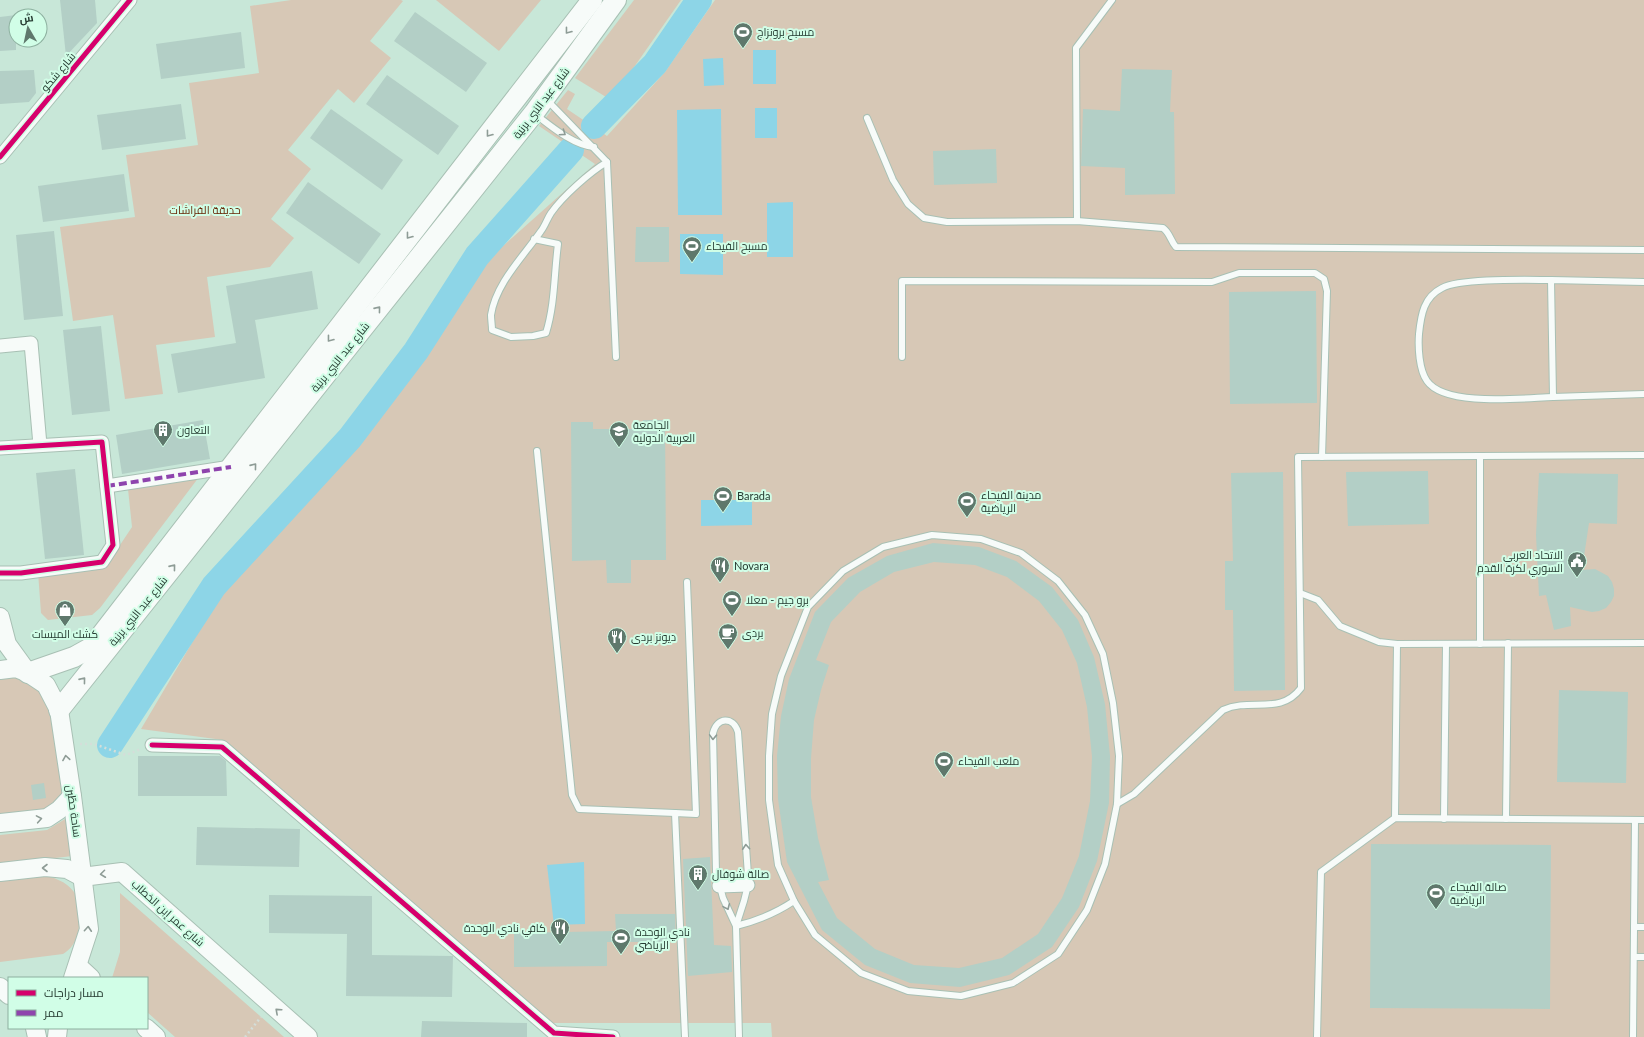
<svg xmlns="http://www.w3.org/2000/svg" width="1644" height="1037" font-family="Lato,Cairo,sans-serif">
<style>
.green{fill:#d7c8b6}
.water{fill:#8dd5e7}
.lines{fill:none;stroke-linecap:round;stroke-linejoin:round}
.river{stroke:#8dd5e7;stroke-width:26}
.building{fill:#b3cfc6;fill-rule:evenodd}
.lane-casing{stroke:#a8c0b4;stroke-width:8}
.street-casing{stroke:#a8c0b4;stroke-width:15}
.secondary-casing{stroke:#a8c0b4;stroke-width:20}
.primary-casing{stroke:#a8c0b4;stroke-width:22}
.path{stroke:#d4ded9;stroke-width:2.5;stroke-dasharray:2 3;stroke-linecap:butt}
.lane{stroke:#f7fbf9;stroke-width:6}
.street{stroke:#f7fbf9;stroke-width:13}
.secondary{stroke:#f7fbf9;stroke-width:18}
.primary{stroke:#f7fbf9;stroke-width:20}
.quiet{stroke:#8e44ad;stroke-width:4;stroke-dasharray:8 4;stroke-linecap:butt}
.cycleway-casing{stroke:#d1fee7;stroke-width:8}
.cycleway{stroke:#d6006c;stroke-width:5}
.oneway{stroke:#8e9c96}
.labels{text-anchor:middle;stroke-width:4;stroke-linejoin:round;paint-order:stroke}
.poi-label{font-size:11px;fill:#263c32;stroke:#d1fee7;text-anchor:start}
.street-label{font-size:11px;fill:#263c32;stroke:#d1fee7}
.park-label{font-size:11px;fill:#672706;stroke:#d1fee7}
</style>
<rect width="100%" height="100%" fill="#c8e7d8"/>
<g class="green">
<path d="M291 0H401L403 1 370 41 391 58 354 103 338 89 288 150 311 169 271 219 294 238 270 267 207 277 215 337 156 345 163 394 125 399 113 315 73 321 60 227 135 217 126 155 198 145 189 83 259 73 250 6Z"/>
<path d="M436 0H541L499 51Z"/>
<path d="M634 0H681L611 100 575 78Z"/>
<path d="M715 0H1644V1037H772L771 1023H551L223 740 141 729 222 592 357 444 424 357 485 262 595 164 539 126 568 90 575 94 567 109 607 136 665 72Z"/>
<path d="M199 477 100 608 92 615 48 620 41 613 38 572 106 566 132 527 128 489Z"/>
<path d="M20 675 52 698 62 794 51 809 0 818V678Z"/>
<path d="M70 816 73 856 0 864V835L47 830Z"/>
<path d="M41 875C53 877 66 881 74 892 77 896 77 902 78 907 81 924 80 944 63 954L0 962V881Z"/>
<path d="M120 893 284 1037H175L147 1012V978H112L120 952Z"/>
</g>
<g class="water">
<rect x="753" y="50" width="23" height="34"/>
<path d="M723 58 724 85 704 86 703 59Z"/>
<rect x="755" y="108" width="22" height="30"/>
<path d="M721 109 722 215H678L677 110Z"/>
<path d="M793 202V257H767V203Z"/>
<path d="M680 234H723V275L680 274Z"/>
<path d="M701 500H752V525L701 526Z"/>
<path d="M584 862 585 924 554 925 547 865Z"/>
</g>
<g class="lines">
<g class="river">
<path d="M594 126 655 64 699 0"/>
<path d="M110 745 214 586 350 438 416 351 477 256 571 150"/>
</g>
</g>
<g class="building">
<path d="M60 0H95L97 23 66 56Z"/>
<path d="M415 12 487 63 466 92 394 41Z"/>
<path d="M16 15V50L0 51V17Z"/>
<path d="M241 32 245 68 161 79 156 44Z"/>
<path d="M1122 69 1172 70 1170 112H1174L1175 194 1125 195V168L1081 166 1083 109 1120 111Z"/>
<path d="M34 70 36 93 29 102 0 104V71Z"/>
<path d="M387 75 459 126 438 155 366 104Z"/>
<path d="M181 104 186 139 102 150 97 115Z"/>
<path d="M331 109 403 160 382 190 310 138Z"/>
<path d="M996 149 997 183 934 185 933 151Z"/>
<path d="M124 174 129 211 43 222 38 186Z"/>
<path d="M308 182 381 234 359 264 286 213Z"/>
<path d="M636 227H669V262H635Z"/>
<path d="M54 231 63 316 24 320 16 235Z"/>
<path d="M312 271 318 309 255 320 265 378 178 393 171 354 236 343 226 286Z"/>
<path d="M1316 291 1317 403 1230 404 1229 292Z"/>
<path d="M101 326 110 411 72 415 63 330Z"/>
<path d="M203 420 210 459 122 474 116 435Z"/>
<path d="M643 420H665L666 560H631V583H607L606 560 572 561 571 422H593V429H643Z"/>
<path d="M75 469 84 555 45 559 36 473Z"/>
<path d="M1428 471 1429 524 1348 526 1346 472Z"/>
<path d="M1283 472 1285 690 1234 691 1233 610H1225V561H1233L1231 473Z"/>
<path d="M1539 473 1618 474 1617 524 1589 523 1582 570 1595 569 1608 576 1612 582 1614 589V596L1611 602 1606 608 1599 611 1592 612 1570 607 1571 626 1554 630 1546 595 1539 596 1536 535Z"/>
<path d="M933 543 979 547 1016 561 1052 587 1078 620 1094 657 1105 704 1110 756 1109 803 1097 861 1079 907 1052 947 1009 975 960 987 910 983 865 965 822 930 787 862 778 799 777 756 781 716 789 679 815 612 848 578 887 556ZM934 562 975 565 1007 577 1039 601 1062 630 1077 663 1087 707 1092 757 1090 801 1079 856 1062 898 1038 934 1002 958 959 968 914 965 875 949 837 918 818 882 829 880 818 838 811 797V758L814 720 821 690 829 665 816 660 831 622 860 592 894 572Z"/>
<path d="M1559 690 1628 692 1626 783 1557 782Z"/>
<path d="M138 756H220L226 761 227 796H138Z"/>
<path d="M44 783 46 798 33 800 31 785Z"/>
<path d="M197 827 300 829 299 867 196 865Z"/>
<path d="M1371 844 1551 845 1550 1009 1370 1008Z"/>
<path d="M710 857 714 945 731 946 732 972 688 976 683 859Z"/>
<path d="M269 895 372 896V955L453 956 452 997 346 996 347 934 269 933Z"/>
<path d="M615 914H675L676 942H607V966L514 967V933L616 931Z"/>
<path d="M422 1021 527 1023V1037H421Z"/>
</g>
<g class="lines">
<defs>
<g id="lane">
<path d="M547 100 607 162 616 357"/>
<path d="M535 114C552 127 573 145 594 147"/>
<path d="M867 118 893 180 908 204 924 218 947 222 1077 221 1163 228C1170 233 1170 240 1176 247L1644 250"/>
<path d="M1077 221 1076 48 1112 0"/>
<path d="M534 239 558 244C554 274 555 304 546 333L533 336 511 337 492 330C492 325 491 320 491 315 496 283 523 257 541 231 545 226 547 219 551 213 563 196 590 172 607 162"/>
<path d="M1551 280C1527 280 1461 278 1442 288 1424 297 1421 314 1419 334 1418 347 1419 370 1427 381 1445 407 1523 398 1553 397"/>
<path d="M1644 282 1551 280 1553 397 1644 394"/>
<path d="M902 357V281L1212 282 1239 273H1315L1324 279 1327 291 1322 457"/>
<path d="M537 451 572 795 579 809 675 813"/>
<path d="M932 535 981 539 1021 553 1058 581 1085 615 1103 654 1113 703 1119 756 1117 804 1105 864 1087 910 1058 954 1013 983 961 996 908 991 861 973 815 935 794 901 778 865 769 800V756L772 714 781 676 808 607 843 571 883 547Z"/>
<path d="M1300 593 1318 600 1340 626 1379 642 1397 644 1644 643"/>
<path d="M1480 644V456"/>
<path d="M1117 804 1134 794 1223 710C1251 697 1280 716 1301 688L1298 457 1644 455"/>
<path d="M1395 818 1397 644"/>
<path d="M1444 819 1446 644"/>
<path d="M1506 819 1508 643"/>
<path d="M736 926 723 898 716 872 713 733C717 717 733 716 738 732L748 875V885L744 901 736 926 739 1037"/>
<path d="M736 926C757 921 776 913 794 901"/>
<path d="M1634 927H1644"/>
<path d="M1634 957H1644"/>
<path d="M685 1037 675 813 696 814 687 582"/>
<path d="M1317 1037 1321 872 1395 818 1644 820"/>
<path d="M1633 1037 1635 820"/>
</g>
<g id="street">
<path d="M0 157 130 0"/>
<path d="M0 346 31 343 40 445"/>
<path d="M0 448 102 442 113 545 102 562 21 573H0"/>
<path d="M107 486 231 467"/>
<path d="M152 745 222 747 554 1033 613 1037"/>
<path d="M719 886 748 885"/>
</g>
<g id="secondary">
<path d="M0 617 7 644 28 673"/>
<path d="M0 670 16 668 28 673 46 685 59 710 72 796 89 929 73 978"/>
<path d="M0 823 47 818 59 810 72 796"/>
<path d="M0 872 45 867 67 869 82 877 122 872 308 1037"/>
<path d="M78 966 91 978"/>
<path d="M0 987 9 995"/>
<path d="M35 1028 37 1037"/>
<path d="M146 1028 156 1037"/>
<path d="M57 1037 58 1028"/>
</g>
<g id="primary">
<path d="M28 673 74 657 92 647 592 0"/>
<path d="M59 710 534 113 616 0"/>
</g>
</defs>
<use href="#lane" class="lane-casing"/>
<use href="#street" class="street-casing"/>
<use href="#secondary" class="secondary-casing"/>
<use href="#primary" class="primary-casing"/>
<g class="path">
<path d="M80 744H94L126 755 141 749"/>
<path d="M245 1037 261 1017"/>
</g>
<use href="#lane" class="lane"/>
<use href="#street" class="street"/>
<use href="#secondary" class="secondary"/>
<use href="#primary" class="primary"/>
<path class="quiet" d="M107 486 231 467"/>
<defs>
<g id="cycleway">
<path d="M0 157 130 0"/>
<path d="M0 448 102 442 113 545 102 562 21 573H0"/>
<path d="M152 745 222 747 554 1033 613 1037"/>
</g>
</defs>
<use href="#cycleway" class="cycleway-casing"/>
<use href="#cycleway" class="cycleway"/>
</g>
<defs><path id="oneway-chevron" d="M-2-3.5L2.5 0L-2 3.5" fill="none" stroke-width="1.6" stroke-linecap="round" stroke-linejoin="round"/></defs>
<g class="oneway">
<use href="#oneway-chevron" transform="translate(568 31) rotate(128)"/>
<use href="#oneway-chevron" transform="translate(563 133) rotate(34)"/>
<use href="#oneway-chevron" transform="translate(489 134) rotate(128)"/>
<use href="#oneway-chevron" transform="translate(409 236) rotate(128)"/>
<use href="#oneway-chevron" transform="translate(378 309) rotate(-51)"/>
<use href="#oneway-chevron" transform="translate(330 339) rotate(128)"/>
<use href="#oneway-chevron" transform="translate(254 466) rotate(-51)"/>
<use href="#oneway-chevron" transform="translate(173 567) rotate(-51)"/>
<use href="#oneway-chevron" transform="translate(83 680) rotate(-51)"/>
<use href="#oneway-chevron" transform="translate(713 737) rotate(92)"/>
<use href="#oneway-chevron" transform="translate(66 758) rotate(-99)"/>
<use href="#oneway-chevron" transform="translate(39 819) rotate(-10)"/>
<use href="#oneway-chevron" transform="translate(746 847) rotate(-94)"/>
<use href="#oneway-chevron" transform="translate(45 868) rotate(-180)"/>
<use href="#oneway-chevron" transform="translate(103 874) rotate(173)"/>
<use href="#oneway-chevron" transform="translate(727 907) rotate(66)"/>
<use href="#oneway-chevron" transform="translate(88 929) rotate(-86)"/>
<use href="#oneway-chevron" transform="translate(278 1011) rotate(-138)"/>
</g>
<defs>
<symbol id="stadium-pin" viewBox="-11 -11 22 30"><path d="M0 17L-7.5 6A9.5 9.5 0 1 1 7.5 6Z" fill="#5f786c" stroke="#d1fee7"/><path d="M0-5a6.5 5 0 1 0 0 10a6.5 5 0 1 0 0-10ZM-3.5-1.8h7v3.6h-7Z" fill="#fff"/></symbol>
<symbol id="building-pin" viewBox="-11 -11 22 30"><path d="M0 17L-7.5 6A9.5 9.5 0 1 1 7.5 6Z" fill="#5f786c" stroke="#d1fee7"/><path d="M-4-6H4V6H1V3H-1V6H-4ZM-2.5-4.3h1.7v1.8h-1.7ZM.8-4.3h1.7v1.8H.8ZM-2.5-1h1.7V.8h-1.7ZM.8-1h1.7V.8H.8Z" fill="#fff"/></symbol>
<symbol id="university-pin" viewBox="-11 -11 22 30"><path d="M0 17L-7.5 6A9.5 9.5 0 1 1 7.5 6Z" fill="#5f786c" stroke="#d1fee7"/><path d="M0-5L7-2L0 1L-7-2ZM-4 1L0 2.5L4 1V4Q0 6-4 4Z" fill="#fff"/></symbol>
<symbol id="civic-pin" viewBox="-11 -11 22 30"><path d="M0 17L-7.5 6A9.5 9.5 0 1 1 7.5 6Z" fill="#5f786c" stroke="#d1fee7"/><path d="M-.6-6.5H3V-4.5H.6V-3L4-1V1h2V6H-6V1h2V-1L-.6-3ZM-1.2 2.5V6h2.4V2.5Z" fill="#fff"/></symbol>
<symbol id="restaurant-pin" viewBox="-11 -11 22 30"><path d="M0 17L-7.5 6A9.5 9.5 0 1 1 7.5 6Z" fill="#5f786c" stroke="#d1fee7"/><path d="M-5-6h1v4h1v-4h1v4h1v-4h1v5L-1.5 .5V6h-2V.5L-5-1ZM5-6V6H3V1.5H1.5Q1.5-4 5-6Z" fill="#fff"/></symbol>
<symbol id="shop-pin" viewBox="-11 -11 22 30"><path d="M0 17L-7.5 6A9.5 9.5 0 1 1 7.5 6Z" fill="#5f786c" stroke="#d1fee7"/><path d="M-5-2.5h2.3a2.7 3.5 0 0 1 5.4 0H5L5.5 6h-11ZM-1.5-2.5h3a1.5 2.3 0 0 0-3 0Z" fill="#fff"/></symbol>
<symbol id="cafe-pin" viewBox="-11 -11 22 30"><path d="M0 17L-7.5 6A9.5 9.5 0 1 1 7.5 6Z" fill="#5f786c" stroke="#d1fee7"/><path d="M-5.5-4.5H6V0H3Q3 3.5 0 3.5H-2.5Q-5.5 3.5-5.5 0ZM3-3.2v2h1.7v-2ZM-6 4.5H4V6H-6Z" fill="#fff"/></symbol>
</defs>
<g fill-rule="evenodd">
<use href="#stadium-pin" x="732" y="21" width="22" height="30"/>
<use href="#stadium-pin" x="681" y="235" width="22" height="30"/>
<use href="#building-pin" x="152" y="419" width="22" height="30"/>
<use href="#university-pin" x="608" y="420" width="22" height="30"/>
<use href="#stadium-pin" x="712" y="485" width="22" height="30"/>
<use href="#stadium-pin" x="956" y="490" width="22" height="30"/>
<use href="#civic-pin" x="1566" y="550" width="22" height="30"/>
<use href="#restaurant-pin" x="709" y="555" width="22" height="30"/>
<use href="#stadium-pin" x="721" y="589" width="22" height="30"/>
<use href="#shop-pin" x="54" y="599" width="22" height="30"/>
<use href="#cafe-pin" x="717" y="622" width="22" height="30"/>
<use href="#restaurant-pin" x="606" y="626" width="22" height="30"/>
<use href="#stadium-pin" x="933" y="750" width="22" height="30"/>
<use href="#building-pin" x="687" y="863" width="22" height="30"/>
<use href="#stadium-pin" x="1425" y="882" width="22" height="30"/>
<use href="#restaurant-pin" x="549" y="917" width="22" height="30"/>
<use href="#stadium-pin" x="610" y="927" width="22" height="30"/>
</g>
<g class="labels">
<g class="poi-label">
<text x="757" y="36">مسبح برونزاج</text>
<text x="706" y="250">مسبح الفيحاء</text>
<text x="633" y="429">الجامعة<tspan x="633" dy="13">العربية الدولية</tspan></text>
<text x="177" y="434">التعاون</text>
<text x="981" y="499">مدينة الفيحاء<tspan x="981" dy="13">الرياضية</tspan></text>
<text x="737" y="500">Barada</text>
<text x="1563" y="559" text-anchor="end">الاتحاد العربي<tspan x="1563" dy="13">السوري لكرة القدم</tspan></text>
<text x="734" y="570">Novara</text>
<text x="746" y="604">برو جيم - معلا</text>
<text x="742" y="637">بردى</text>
<text x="65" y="638" text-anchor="middle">كشك الميسات</text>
<text x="631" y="641">ديونز بردى</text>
<text x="958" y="765">ملعب الفيحاء</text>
<text x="712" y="878">صالة شوفال</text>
<text x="1450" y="891">صالة الفيحاء<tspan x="1450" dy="13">الرياضية</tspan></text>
<text x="546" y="932" text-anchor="end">كافي نادي الوحدة</text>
<text x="635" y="936">نادي الوحدة<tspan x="635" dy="13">الرياضي</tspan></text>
</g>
<g class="street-label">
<text transform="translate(58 72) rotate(-50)" y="4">شارع شكو</text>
<text transform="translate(541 103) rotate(-53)" y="4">شارع عبد النبي برنية</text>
<text transform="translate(340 357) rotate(-51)" y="4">شارع عبد النبي برنية</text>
<text transform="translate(138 611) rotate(-51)" y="4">شارع عبد النبي برنية</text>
<text transform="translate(74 811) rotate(82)" y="4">ساحة حطّين</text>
<text transform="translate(168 913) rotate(42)" y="4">شارع عمر إبن الخطاب</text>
</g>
<g class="park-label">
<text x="205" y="214">حديقة الفراشات</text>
</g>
</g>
<rect x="8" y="977" width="140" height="52" fill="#d1fee7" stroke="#8db09f"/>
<rect x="16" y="990" width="20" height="6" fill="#d6006c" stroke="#8db09f"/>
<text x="44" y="997" font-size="12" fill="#263c32">مسار دراجات</text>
<rect x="16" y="1010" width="20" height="6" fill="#8e44ad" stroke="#8db09f"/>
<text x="44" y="1017" font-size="12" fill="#263c32">ممر</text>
<g transform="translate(28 28) rotate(351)"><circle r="19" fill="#d1fee7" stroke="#8db09f"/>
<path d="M0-3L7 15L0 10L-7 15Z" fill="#5f786c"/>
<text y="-6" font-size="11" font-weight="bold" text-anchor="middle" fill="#263c32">ش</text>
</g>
</svg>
